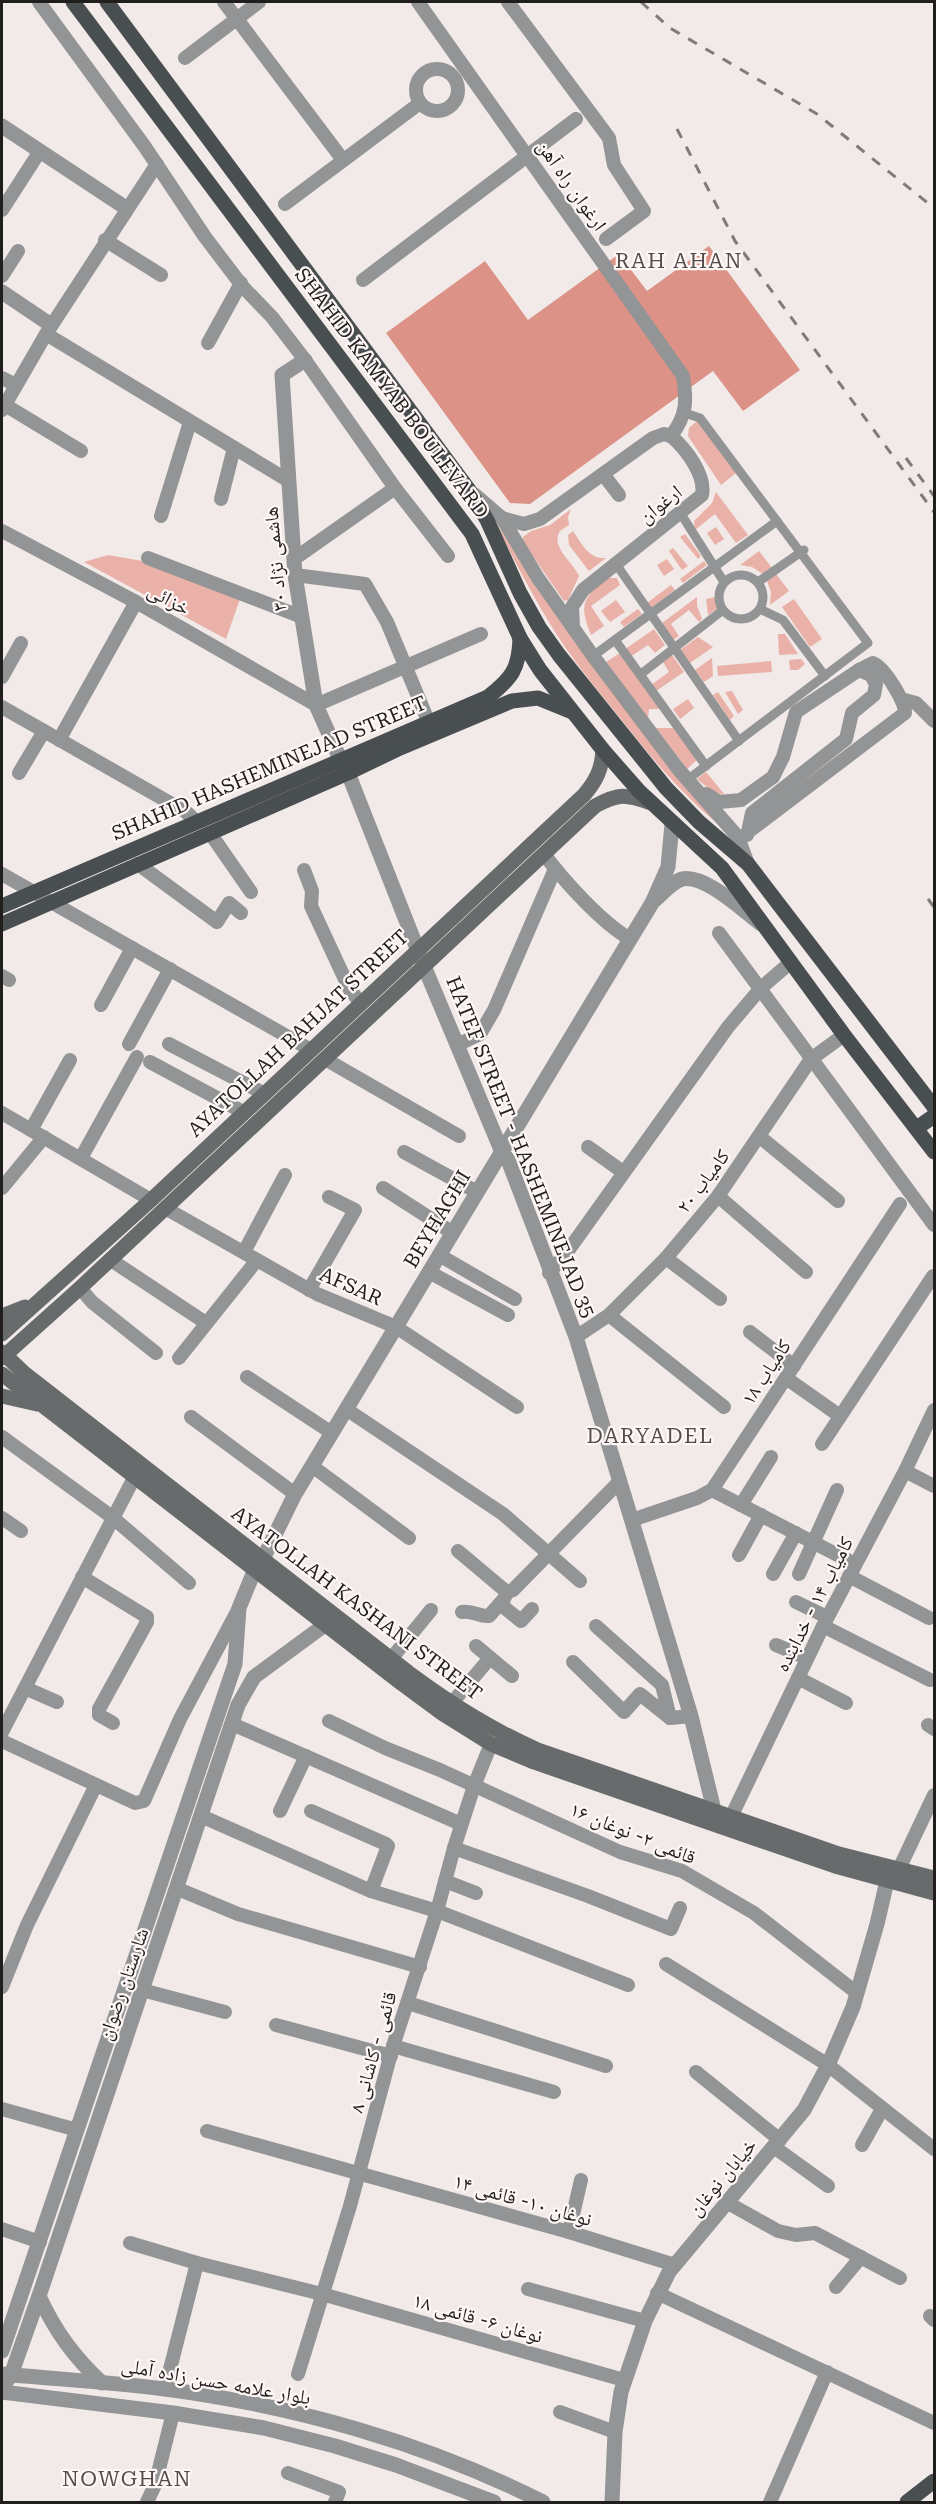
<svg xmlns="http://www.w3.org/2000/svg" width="936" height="2504" font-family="'Roboto Serif','Noto Naskh Arabic',serif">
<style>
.green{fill:#e9b1a7}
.forest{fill:#dc9286}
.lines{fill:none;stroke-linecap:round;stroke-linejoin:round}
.pedestrian{stroke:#929495;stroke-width:9}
.minor{stroke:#929495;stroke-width:14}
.tertiary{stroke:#929495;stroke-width:15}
.secondary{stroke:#676b6c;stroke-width:15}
.primary{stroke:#494e50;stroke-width:15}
.rail{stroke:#7f7b79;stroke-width:3;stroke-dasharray:10 10;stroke-linecap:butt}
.labels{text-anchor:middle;stroke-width:4.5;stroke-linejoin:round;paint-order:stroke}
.street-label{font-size:20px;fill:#211f1e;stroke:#fef7f6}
.neighbourhood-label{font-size:21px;letter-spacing:1.5px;fill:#534d4c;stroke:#fef7f6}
</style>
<rect width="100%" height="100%" fill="#f1eae8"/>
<g class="green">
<path d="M698 420 736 473 721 485 688 436 689 428Z"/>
<path d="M716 492 748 535 736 543 715 514 695 530 694 521 712 503Z"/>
<path d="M571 509 568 517 569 525 560 531C550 547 573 562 579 576L568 600 564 601 523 542V537L531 531 550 525Z"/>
<path d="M493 518 529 574 731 835C688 801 655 763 621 719 595 687 568 655 547 619 527 586 510 552 493 518Z"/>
<path d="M716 527 724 539 715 545 707 533Z"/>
<path d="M573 531C582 544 588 559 606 558L589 571 569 545 568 535Z"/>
<path d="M685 534 701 556 698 559 680 537Z"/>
<path d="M673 548 688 566 682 570 669 551Z"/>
<path d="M759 551 772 568 763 574 752 567 740 565Z"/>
<path d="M108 555 148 562 240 599 226 639 84 562Z"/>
<path d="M667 559 674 569 664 576 657 565Z"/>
<path d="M704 561 707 565 683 583 680 579Z"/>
<path d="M776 574 789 591 770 605 771 592 767 581Z"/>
<path d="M608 578H617L620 585 591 606 604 626 591 635C579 605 582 597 608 578Z"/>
<path d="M671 585 675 590 651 608 647 603Z"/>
<path d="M697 597V606L702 619 699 622 689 610 671 624 679 636 673 640 662 623Z"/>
<path d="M715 597 718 608 708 615 706 599Z"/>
<path d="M794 599 822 639 810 647 782 607Z"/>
<path d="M616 600 625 612 610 622 601 611Z"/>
<path d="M638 609 642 614 624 627 620 622Z"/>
<path d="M654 629 665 645 655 653 648 645 630 657 624 650Z"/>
<path d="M778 634H785L798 654 779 655Z"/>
<path d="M698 637 713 647 690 663 680 650Z"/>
<path d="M620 653 660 709H649L648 719 606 662Z"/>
<path d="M672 655 684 672 656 691 651 685 669 672 663 662Z"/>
<path d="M712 658 713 676 704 682 695 670Z"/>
<path d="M801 659 805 664 798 670H790L789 660Z"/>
<path d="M771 661 772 672 718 676 717 666Z"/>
<path d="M732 691 743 710 738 714 725 692Z"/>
<path d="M718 692 734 716 730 720 713 695Z"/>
<path d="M688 699 694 708 680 719 673 709Z"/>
<path d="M656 728H673L697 760 687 769Z"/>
<path d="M706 772 725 795 713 792 697 779Z"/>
</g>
<path class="forest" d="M709 246 800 370 743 411 713 371 530 504 510 503 386 333 485 261 528 320 619 254 647 291Z"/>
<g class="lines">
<g class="pedestrian">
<path d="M685 413 700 418 868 643 687 780"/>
<path d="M681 514 724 582"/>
<path d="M616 564 739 741"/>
<circle cx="741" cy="597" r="22"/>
<path d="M758 582 804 550"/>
<path d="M760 609 783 620 825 676"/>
<path d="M615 640 706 766"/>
<path d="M593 656 777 521"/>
<path d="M641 674 723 610"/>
</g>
<g class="minor">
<path d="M39 2 145 147 205 237 243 287 272 317 305 360 395 488 448 556"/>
<path d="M224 2 343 160"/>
<path d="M418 2 683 376C687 401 687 415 671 436"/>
<path d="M508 2 609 138 614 165 644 211 606 239"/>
<path d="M185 58 259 2"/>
<circle cx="437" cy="90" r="21"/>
<path d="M285 204 420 103"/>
<path d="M2 210 40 151"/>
<path d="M105 240 161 275"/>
<path d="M2 276 18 251"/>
<path d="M363 280 576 119"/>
<path d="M46 334 289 481"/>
<path d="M208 343 241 283"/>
<path d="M2 378 16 385"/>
<path d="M5 405 81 451"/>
<path d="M2 410 46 334 157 164"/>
<path d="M603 474 619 495"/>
<path d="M474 494 502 518 538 578 593 656 679 770 738 837 748 864"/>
<path d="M221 499 234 448"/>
<path d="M161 516 190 422"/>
<path d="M502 518 524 524 540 519 653 438 664 434 671 436"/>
<path d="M2 531 136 602 316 705 481 634"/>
<path d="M148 558 302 617"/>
<path d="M294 559 395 488"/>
<path d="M295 575 365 584 387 622 429 723"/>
<path d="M573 626 572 607 583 590 702 495C706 475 686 449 671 436"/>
<path d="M2 677 21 643"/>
<path d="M901 699 916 703 934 721"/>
<path d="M2 707 186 812 197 822"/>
<path d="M59 740 136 602"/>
<path d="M19 773 44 731"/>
<path d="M706 794 719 802 741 800 773 777 783 757 796 712 859 670 871 675 876 684 874 695 852 713 846 739 752 813 748 832"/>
<path d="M210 833 251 892"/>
<path d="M747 835 748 832 905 713C905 701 884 667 873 663L859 670"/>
<path d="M544 854C563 880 602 923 630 939"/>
<path d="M138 864 217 922 229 903 241 913"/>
<path d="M304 870 312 891 311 906 350 990 361 1003"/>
<path d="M2 874 311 1050"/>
<path d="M719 933 934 1225"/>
<path d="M2 976 9 980"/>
<path d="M101 1005 132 948"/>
<path d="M129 1044 170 969"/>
<path d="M169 1044 263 1093"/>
<path d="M457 1045 480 1034 494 1010 555 869"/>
<path d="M325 1059 459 1136"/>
<path d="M150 1062 243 1112"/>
<path d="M2 1113 151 1200"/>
<path d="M31 1130 70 1060"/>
<path d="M760 1137 838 1201"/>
<path d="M588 1147 623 1172"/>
<path d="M404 1152 477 1192"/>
<path d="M81 1158 137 1057"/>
<path d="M2 1188 44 1137"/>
<path d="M383 1188 453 1233"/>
<path d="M718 1196 806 1272"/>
<path d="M165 1208 317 1294 396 1327 517 1407"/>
<path d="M244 1252 285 1175"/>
<path d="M439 1255 515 1299"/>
<path d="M666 1258 720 1299"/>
<path d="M111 1260 206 1323"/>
<path d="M429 1272 508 1315"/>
<path d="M549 1273 565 1255 728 1027 761 988 791 962"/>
<path d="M80 1288 92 1302 156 1353"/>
<path d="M309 1290 355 1210 329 1197"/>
<path d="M609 1315 724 1407"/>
<path d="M750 1332 794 1366"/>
<path d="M576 1337 609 1315 666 1258 718 1196 811 1059 844 1035"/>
<path d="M179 1358 257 1260"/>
<path d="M247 1377 332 1433"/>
<path d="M786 1378 840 1416"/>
<path d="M346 1409 503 1514 580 1581"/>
<path d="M191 1417 295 1494"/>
<path d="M2 1437 112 1517 189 1583"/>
<path d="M822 1444 933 1276"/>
<path d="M312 1466 409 1538"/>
<path d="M905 1471 934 1486"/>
<path d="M712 1490 855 1564"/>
<path d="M741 1505 771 1457"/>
<path d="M2 1518 21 1531"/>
<path d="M632 1520 697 1498 712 1490 900 1204"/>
<path d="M458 1551 502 1588 507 1592 513 1590 620 1481"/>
<path d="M739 1555 761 1515"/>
<path d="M773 1574 796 1533"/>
<path d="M799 1574 837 1490"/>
<path d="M849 1576 929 1618"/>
<path d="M82 1577 147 1617V1622L99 1709V1715L113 1723"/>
<path d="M796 1602 827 1617"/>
<path d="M500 1604 521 1621 532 1609"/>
<path d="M462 1612C473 1610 479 1617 489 1616L504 1599 507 1592"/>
<path d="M596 1626 662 1685 670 1718"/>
<path d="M823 1626 930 1680"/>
<path d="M776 1645 807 1658"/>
<path d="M476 1646 512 1676"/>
<path d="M391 1659 431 1610"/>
<path d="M573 1662 624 1712 640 1694 670 1718 691 1716"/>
<path d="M798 1678 846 1703"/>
<path d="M25 1688 57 1702"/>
<path d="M451 1704 490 1658"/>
<path d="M329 1721 385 1748 440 1770 620 1852 682 1871 754 1913 857 1993"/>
<path d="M232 1724 461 1824"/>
<path d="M928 1725 934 1729"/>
<path d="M2 1732 135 1476"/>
<path d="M2 1741 135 1803 144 1801 180 1719 239 1608"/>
<path d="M280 1811 306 1756"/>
<path d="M311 1811 386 1844 388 1846 371 1891"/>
<path d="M201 1816 371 1891 437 1911 628 1985"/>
<path d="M731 1817 823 1626 905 1471 934 1410"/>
<path d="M454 1848 588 1896 671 1929 680 1908"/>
<path d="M899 1869 934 1795"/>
<path d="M445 1881 476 1893"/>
<path d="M178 1889 238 1914 420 1967"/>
<path d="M666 1964 828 2065 934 2149"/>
<path d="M2 1987 27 1925 96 1785"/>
<path d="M142 1990 225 2012"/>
<path d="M408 2003 606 2066"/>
<path d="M276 2025 391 2056"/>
<path d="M393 2046 554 2092"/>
<path d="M696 2072 780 2140"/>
<path d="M2 2109 77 2130"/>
<path d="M207 2131 569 2232 675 2265"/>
<path d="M862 2145 882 2109"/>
<path d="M774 2147 828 2186"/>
<path d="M728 2203 778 2231 796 2235 815 2233 900 2278"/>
<path d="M2 2229 40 2242"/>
<path d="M569 2232 581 2180"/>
<path d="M130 2243 197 2263 322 2294 624 2380"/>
<path d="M836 2287 861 2257"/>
<path d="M528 2289 645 2321"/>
<path d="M657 2293 934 2423"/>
<path d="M930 2316 934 2320"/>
<path d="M298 2374 350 2206 393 2046 437 1911 454 1848 474 1786 491 1744"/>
<path d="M165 2389 197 2263"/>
<path d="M560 2412 615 2432"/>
<path d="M288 2473 339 2492 335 2502"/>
<path d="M147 2502 155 2485 173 2413"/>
<path d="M770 2502 827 2372"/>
</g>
<g class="tertiary">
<path d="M2 126 126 208"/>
<path d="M2 292 51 325"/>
<path d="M305 360 282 375 295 575 316 705 341 761"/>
<path d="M348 773 424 966 502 1152 508 1160 576 1337 691 1716 714 1810 711 1820"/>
<path d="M656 899C664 892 672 882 682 879 705 874 742 910 761 924"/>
<path d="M39 2296C55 2331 74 2357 102 2383"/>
<path d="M2 2351 235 1664 239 1608 255 1569 263 1559 295 1494 652 903 668 867 672 824"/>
<path d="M2 2374C56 2379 111 2382 165 2389 295 2406 426 2443 543 2502"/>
<path d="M2 2388 11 2375 39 2296 238 1705 254 1677 326 1624"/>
<path d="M2 2392 173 2413 264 2428 335 2446 396 2465 494 2502"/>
<path d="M612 2502 615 2432 621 2392 645 2321 669 2272 804 2110 828 2065 853 2007 877 1924 887 1881"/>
</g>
<g class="secondary">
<path d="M2 1316 25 1307"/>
<path d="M2 1334 151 1200 584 795C596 781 602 769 603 750"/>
<path d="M2 1352 24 1373 409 1673C451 1704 490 1729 538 1750L839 1854 934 1878"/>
<path d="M2 1358 80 1288 595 806C619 793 626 794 651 803"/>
<path d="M2 1374 401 1683 443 1714 491 1744 534 1762 835 1866 934 1893"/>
<path d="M2 1396 37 1404"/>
</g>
<g class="primary">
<path d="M73 2 472 534 520 638 540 670 603 750 639 791 722 868 844 1035 934 1152"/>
<path d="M107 2 469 490 487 520 520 593 539 627 559 655 666 788 699 822 748 864 934 1107"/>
<path d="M2 906 488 697C512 678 519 669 520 638"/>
<path d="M2 924 348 773 400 748 512 701 538 698 570 711"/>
<path d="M917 1128 934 1116"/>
<path d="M907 2502 934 2481"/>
</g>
<g class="rail">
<path d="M641 2 670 28 817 114 934 208"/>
<path d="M677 129 735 241 934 512"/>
<path d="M906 458 934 496"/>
<path d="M928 899 934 907"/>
</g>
</g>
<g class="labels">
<g class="street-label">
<text transform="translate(572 185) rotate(55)" y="7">ارغوان راه آهن</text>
<text transform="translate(392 393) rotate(53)" y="7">SHAHID KAMYAB BOULEVARD</text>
<text transform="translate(660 504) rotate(-38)" y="7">ارغوان</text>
<text transform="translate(275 559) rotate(-95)" y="7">هاشمی نژاد ۳۰</text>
<text transform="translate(169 599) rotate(29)" y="7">خزائی</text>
<text transform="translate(269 768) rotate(-23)" y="7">SHAHID HASHEMINEJAD STREET</text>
<text transform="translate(298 1033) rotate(-43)" y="7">AYATOLLAH BAHJAT STREET</text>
<text transform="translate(521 1147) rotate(68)" y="7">HATEF STREET - HASHEMINEJAD 35</text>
<text transform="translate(703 1181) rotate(-53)" y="7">کامیاب ۲۰</text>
<text transform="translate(437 1219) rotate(-59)" y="7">BEYHAGHI</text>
<text transform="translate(351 1286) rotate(24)" y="7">AFSAR</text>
<text transform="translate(766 1372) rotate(-57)" y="7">کامیاب ۱۸</text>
<text transform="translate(357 1603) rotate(37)" y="7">AYATOLLAH KASHANI STREET</text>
<text transform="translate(814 1604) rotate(-63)" y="7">کامیاب ۱۴ - خدابنده</text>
<text transform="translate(633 1833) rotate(22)" y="7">قائمی ۲- نوغان ۱۶</text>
<text transform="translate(123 1984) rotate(-71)" y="7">شارستان رضوان</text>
<text transform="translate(373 2052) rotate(-74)" y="7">قائمی - کاشانی ۸</text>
<text transform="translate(722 2177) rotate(-50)" y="7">خیابان نوغان</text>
<text transform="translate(523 2200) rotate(16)" y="7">نوغان ۱۰- قائمی ۱۴</text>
<text transform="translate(478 2318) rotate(16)" y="7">نوغان ۶- قائمی ۱۸</text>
<text transform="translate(216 2381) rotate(10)" y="7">بلوار علامه حسن زاده آملی</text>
</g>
<g class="neighbourhood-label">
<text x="679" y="268">RAH AHAN</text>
<text x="650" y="1443">DARYADEL</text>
<text x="127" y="2486">NOWGHAN</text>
</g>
</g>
<rect width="936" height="2504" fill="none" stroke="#211f1e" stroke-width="6"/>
</svg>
